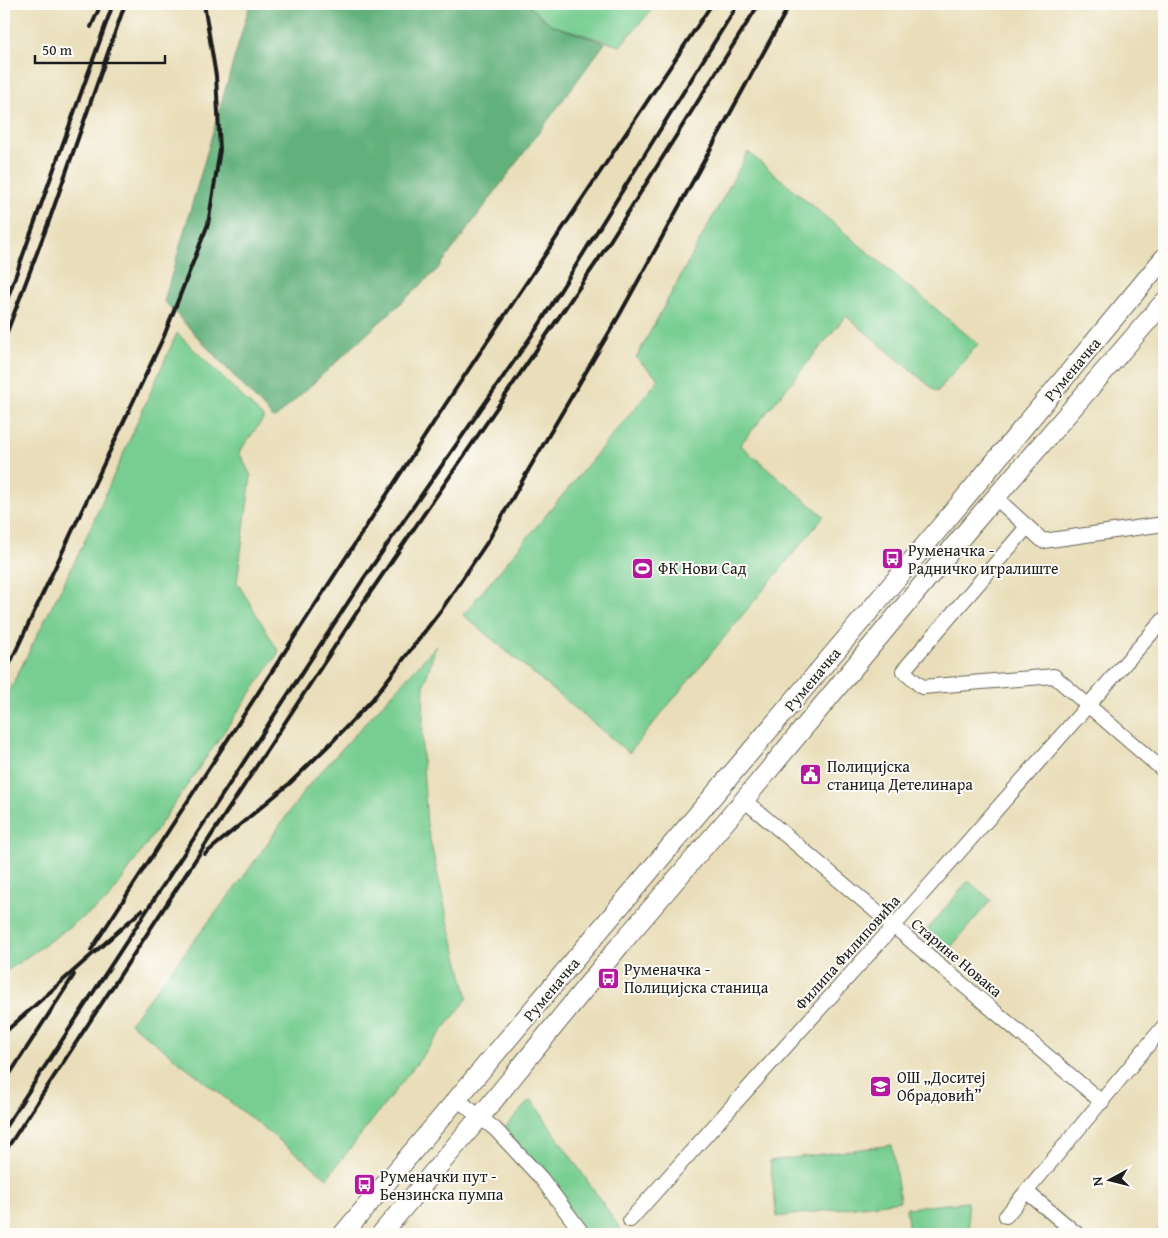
<svg xmlns="http://www.w3.org/2000/svg" width="1168" height="1238" font-family="'Gentium Book Plus',serif">
<style>
.green{fill:#78ce92;stroke:#4a7557}
.forest{fill:#62b17c;stroke:#3f664c}
.lines{fill:none;stroke-linecap:round;stroke-linejoin:round}
.street-casing{stroke:#646053;stroke-width:16}
.secondary-casing{stroke:#646053;stroke-width:21}
.street{stroke:#fff;stroke-width:14}
.secondary{stroke:#fff;stroke-width:19}
.rail{stroke:#1c1c1c;stroke-width:4}
.labels{text-anchor:middle;stroke-width:4;stroke-linejoin:round;paint-order:stroke}
.street-label{font-size:16px;fill:#1c1c1c;stroke:#fdfcf7}
.poi-label{font-size:16px;fill:#1c1c1c;stroke:#fdfcf7;text-anchor:start}
</style>
<rect width="100%" height="100%" fill="#fdfcf7"/>
<filter id="ink" filterUnits="userSpaceOnUse"><feTurbulence type="fractalNoise" baseFrequency=".02" numOctaves="2"/><feDisplacementMap in="SourceGraphic" scale="10" xChannelSelector="R" yChannelSelector="G"/><feConvolveMatrix kernelMatrix="1 2 1 2 8 2 1 2 1" color-interpolation-filters="sRGB"/></filter>
<filter id="wash" filterUnits="userSpaceOnUse"><feTurbulence type="fractalNoise" baseFrequency=".0096" numOctaves="4" result="noise"/><feDisplacementMap in="SourceGraphic" scale="20" xChannelSelector="R" yChannelSelector="G"/><feGaussianBlur stdDeviation="1.12" result="paint"/><feColorMatrix in="noise" values="0 0 0 0 0 0 0 0 0 0 0 0 0 0 0 0 0 1.4 0 .05"/><feComposite in="paint" operator="in"/></filter>
<g filter="url(#wash)">
<rect width="100%" height="100%" fill="#e9deb9"/>
<g class="green">
<path d="M526 4H657L620 46 552 25Z"/>
<path d="M748 152 978 344 937 392 846 316 740 445 824 516 629 753 463 615 659 379 636 358Z"/>
<path d="M177 333 264 418 239 452 251 476 237 582 279 652 108 900 4 973V701L81 549Z"/>
<path d="M436 646 424 685 422 752 427 826 448 921 468 998 327 1178 130 1023 242 879 307 787Z"/>
<path d="M968 881 991 900 944 955 922 936Z"/>
<path d="M531 1099 624 1234H584L505 1127Z"/>
<path d="M892 1145 900 1201 777 1217 770 1161Z"/>
<path d="M967 1202 970 1234H909L906 1208Z"/>
</g>
<path class="forest" d="M250 4H526L552 25 605 43 438 269 274 419 164 301Z"/>
</g>
<g filter="url(#ink)">
<g class="lines">
<defs>
<g id="street">
<path d="M996 498 1043 541 1164 524"/>
<path d="M1027 527 903 671 922 687 1054 676 1164 771"/>
<path d="M744 800 1102 1102"/>
<path d="M457 1099 495 1129 541 1178 583 1234"/>
<path d="M1027 1192 1077 1234"/>
<path d="M1006 1216 1164 1026"/>
<path d="M630 1220 893 927 1164 619"/>
<path d="M1163 1234 1164 1233"/>
</g>
<g id="secondary">
<path d="M343 1234 953 512 1164 258"/>
<path d="M381 1234 480 1117 620 945 744 800 970 527 1164 302"/>
</g>
</defs>
<use href="#street" class="street-casing"/>
<use href="#secondary" class="secondary-casing"/>
<use href="#street" class="street"/>
<use href="#secondary" class="secondary"/>
<g class="rail">
<path d="M91 27 101 4"/>
<path d="M4 308 113 4"/>
<path d="M4 340 49 221 125 4"/>
<path d="M4 676 164 336 208 224 220 150 216 76 204 4"/>
<path d="M205 854 290 783 333 741 372 700 442 609 488 541 529 469 620 314 790 4"/>
<path d="M91 950 445 405 712 4"/>
<path d="M4 1033 142 910"/>
<path d="M4 1083 74 975"/>
<path d="M4 1129 362 581 539 325 738 4"/>
<path d="M4 1153 363 603 598 260 759 4"/>
</g>
</g>
</g>
<defs>
<symbol id="bus-square" viewBox="-11 -11 22 22"><rect x="-9" y="-9" width="18" height="18" rx="4" fill="#b5179e" stroke="#fdfcf7"/><path d="M-5-6H5V4H4V6H2V4H-2V6H-4V4H-5ZM-3.5-4V0h7V-4ZM-3.5 1.2v1.5H-2V1.2ZM2 1.2v1.5H3.5V1.2Z" fill="#fff"/></symbol>
<symbol id="stadium-square" viewBox="-11 -11 22 22"><rect x="-9" y="-9" width="18" height="18" rx="4" fill="#b5179e" stroke="#fdfcf7"/><path d="M0-5a6.5 5 0 1 0 0 10a6.5 5 0 1 0 0-10ZM-3.5-1.8h7v3.6h-7Z" fill="#fff"/></symbol>
<symbol id="civic-square" viewBox="-11 -11 22 22"><rect x="-9" y="-9" width="18" height="18" rx="4" fill="#b5179e" stroke="#fdfcf7"/><path d="M-.6-6.5H3V-4.5H.6V-3L4-1V1h2V6H-6V1h2V-1L-.6-3ZM-1.2 2.5V6h2.4V2.5Z" fill="#fff"/></symbol>
<symbol id="school-square" viewBox="-11 -11 22 22"><rect x="-9" y="-9" width="18" height="18" rx="4" fill="#b5179e" stroke="#fdfcf7"/><path d="M0-5L7-2L0 1L-7-2ZM-4 1L0 2.5L4 1V4Q0 6-4 4Z" fill="#fff"/></symbol>
</defs>
<g fill-rule="evenodd">
<use href="#bus-square" x="880" y="546" width="25" height="25"/>
<use href="#stadium-square" x="630" y="556" width="25" height="25"/>
<use href="#civic-square" x="798" y="762" width="25" height="25"/>
<use href="#bus-square" x="596" y="966" width="25" height="25"/>
<use href="#school-square" x="868" y="1074" width="25" height="25"/>
<use href="#bus-square" x="352" y="1172" width="25" height="25"/>
</g>
<g class="labels">
<g class="street-label">
<text transform="translate(1072 369) rotate(-50)" y="6">Руменачка</text>
<text transform="translate(812 679) rotate(-50)" y="6">Руменачка</text>
<text transform="translate(847 952) rotate(-48)" y="6">Филипа Филиповића</text>
<text transform="translate(957 957) rotate(40)" y="6">Старине Новака</text>
<text transform="translate(551 989) rotate(-50)" y="6">Руменачка</text>
</g>
<g class="poi-label">
<text x="908" y="556">Руменачка -<tspan x="908" dy="18">Радничко игралиште</tspan></text>
<text x="658" y="574">ФК Нови Сад</text>
<text x="827" y="772">Полицијска<tspan x="827" dy="18">станица Детелинара</tspan></text>
<text x="624" y="975">Руменачка -<tspan x="624" dy="18">Полицијска станица</tspan></text>
<text x="897" y="1083">ОШ „Доситеј<tspan x="897" dy="18">Обрадовић”</tspan></text>
<text x="380" y="1182">Руменачки пут -<tspan x="380" dy="18">Бензинска пумпа</tspan></text>
</g>
</g>
<rect width="1168" height="1238" fill="none" stroke="#fdfcf7" stroke-width="20"/>
<g transform="translate(1110 1180) rotate(263)" stroke="#fdfcf7" stroke-width="4" paint-order="stroke">
<path d="M0-4L9 19L0 12L-9 19Z" fill="#1c1c1c"/>
<text y="-8" font-size="14" font-weight="bold" text-anchor="middle" fill="#1c1c1c">N</text>
</g>
<path d="M35 55v8h130v-8" fill="none" stroke="#1c1c1c" stroke-width="2.5"/>
<text x="42" y="55" font-size="15" fill="#1c1c1c" stroke="#fdfcf7" stroke-width="4" paint-order="stroke">50 m</text>
</svg>
